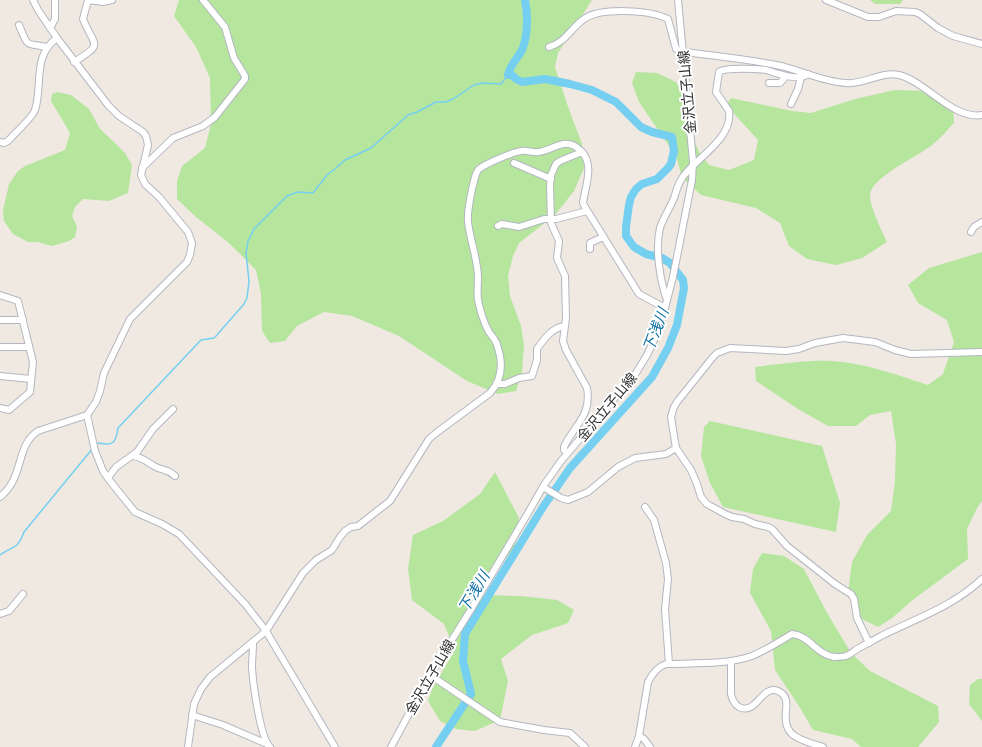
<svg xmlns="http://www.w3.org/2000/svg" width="982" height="747" font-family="'Open Sans','Noto Sans JP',sans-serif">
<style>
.green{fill:#b6e59e}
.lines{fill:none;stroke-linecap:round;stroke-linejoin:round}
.stream{stroke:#75cff0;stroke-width:1.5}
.river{stroke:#75cff0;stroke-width:8}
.minor-casing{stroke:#b4b7c1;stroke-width:8}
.minor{stroke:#fff;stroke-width:6}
.labels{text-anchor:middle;stroke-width:4;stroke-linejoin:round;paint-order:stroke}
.street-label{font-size:14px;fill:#2e2e2e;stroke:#fff}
.water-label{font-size:15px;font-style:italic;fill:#0d6fa3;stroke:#fff}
</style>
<rect width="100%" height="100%" fill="#efe9e1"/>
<g class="green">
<path d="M179 0H592L558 53 555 67 567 104 582 144 584 168 574 191 555 215 519 243 513 256 508 276 510 296 521 326 524 345 522 372 516 391 498 394 467 381 399 336 352 316 324 312 297 326 285 341 270 343 262 331 261 294 256 270 229 243 196 217 177 199V181L182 166 205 148 211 124 210 78 196 47 174 16Z"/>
<path d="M870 0H903L900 4H875Z"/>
<path d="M636 72 657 73 676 82 687 100 691 133 699 152 709 165 729 170 754 160 758 140 726 105 731 98 792 111 811 113 855 99 895 90 927 91 953 104 954 123C947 130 940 139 932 145 919 156 869 178 870 196 870 207 882 231 887 242L862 258 836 265 807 259 789 246 780 223 756 208 701 195 682 177 676 156 639 102 632 83Z"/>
<path d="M57 92 71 95 89 109 100 129 114 142 125 153 132 165 128 193 109 201 83 199 75 207 72 216 77 227 75 237 69 241 52 246 38 242H28L13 234 4 221 3 210 9 184 18 171 25 166 65 150 70 133 51 101 52 94Z"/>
<path d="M982 252V501L977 508 967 529 968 559 914 599 892 618 878 627 860 618 848 593 852 562 867 535 891 511 895 482 896 444 891 411 870 415 856 426H828L798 409 756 381 755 367C780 364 807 360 832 361 865 363 897 375 928 385L943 374 954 342 947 320 918 303 908 285 929 268Z"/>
<path d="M710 421 822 446 840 503 836 532 723 507 710 483 701 456 704 427Z"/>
<path d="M495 472 519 518 515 548 489 578 482 595 521 596 557 600 574 610 568 623 532 635 501 659 508 681 500 720 475 731 456 729 440 721 428 701 432 689 455 650 444 624 412 600 408 569 413 535 443 521 480 494Z"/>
<path d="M762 553 784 556 804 569 826 611 851 653 870 671 938 706 939 722 918 747H861L852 739 813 730 799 706 775 670 771 631 750 593 753 569Z"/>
<path d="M978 679H982V721L969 704 970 685Z"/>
</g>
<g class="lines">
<g class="stream">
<path d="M96 445 99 443C113 446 116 443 118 428L199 342 201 340 214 338 216 336 244 304 247 298 249 281 246 253 248 241 254 229 287 196 298 192 313 193 327 175 336 168 345 160 371 148 408 115 417 112 436 102H446L453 99 474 85 483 83 501 84 508 75"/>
<path d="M0 555C13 545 17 551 24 532L93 448"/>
</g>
<path class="river" d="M436 747 471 694 463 661 465 634 543 507 570 468 652 377 668 348 677 325 684 288 683 280 670 263 662 258 646 254 634 247 626 236V227L629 205 631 197 636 189 642 184 657 179 668 168 671 164 674 151 672 137 652 132 641 127 616 102 592 90 570 84 545 79 522 82 516 79 512 75H508C510 65 517 59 522 50 528 36 528 15 525 0"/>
<defs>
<g id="minor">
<path d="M826 0 868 17H879L896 11 915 12 920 14 938 28 953 36 982 44"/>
<path d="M19 25C29 48 24 43 47 47"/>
<path d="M50 28 55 19V0"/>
<path d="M549 47C566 42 571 28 584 19 601 7 650 10 668 19L676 49 679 51C713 56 748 59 781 66 802 71 824 82 846 83 864 85 881 71 899 75 925 81 953 120 982 115"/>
<path d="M74 62C105 43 94 47 83 19L88 0 103 2 112 0"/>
<path d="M769 83H780L786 76"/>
<path d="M791 104 798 89 801 77"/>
<path d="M0 142 4 143 8 141C14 134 33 117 35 110 43 85 32 56 57 38"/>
<path d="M514 163 551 179"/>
<path d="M142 168 173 138 203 126 215 117 245 79V76L234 58 225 27 203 0"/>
<path d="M498 226 502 224 519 227 544 219H556L587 211"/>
<path d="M971 232 974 227 982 222"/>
<path d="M590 249V243L603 237"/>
<path d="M0 295 18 301 33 362 30 392 9 410 0 408"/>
<path d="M667 300C660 281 655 249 660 228 663 218 670 208 674 198 677 189 679 180 686 173 700 156 733 137 729 111L716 92 719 72C725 67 758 69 766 70 776 73 799 82 808 74"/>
<path d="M0 320H23"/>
<path d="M0 347H29"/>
<path d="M0 376 31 379"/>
<path d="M497 384H505L519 378 532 376 537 360V349C544 339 552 328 564 326"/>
<path d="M87 415 95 451 103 471 110 481 135 512 162 524 179 534 246 605 266 631 335 747"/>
<path d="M567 453 564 450V447C574 425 592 416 587 388L566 350 563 341 566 318 565 276 557 258 559 241 551 223 550 185 551 175 556 164 560 161 582 152"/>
<path d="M133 456C142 457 147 462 154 466 162 471 166 468 175 476"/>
<path d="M108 478 116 467 137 452 153 429 173 409"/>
<path d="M543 487 561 498 568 500 588 492 618 467 635 458 666 454 676 448"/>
<path d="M0 497C25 477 15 446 38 431L87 415 96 402 100 391 104 373 130 319 187 262 190 255 192 243 188 232 159 197 145 184 141 175 148 145 146 136 143 132 119 116 108 105 57 38 38 10 33 0"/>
<path d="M645 507 654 520 666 563 668 579 665 609 669 664"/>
<path d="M0 614 9 611 23 594"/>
<path d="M253 643C253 651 252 660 252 668 253 682 260 738 270 747"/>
<path d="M869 643 857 618 854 599 851 594 835 584 787 546 772 529 768 527 755 524 744 519 732 517 725 514 707 504 701 497 697 484 691 470 676 448 671 417 674 407 677 402 713 357 717 353 730 348 786 351 799 349 815 343 843 338 875 342 895 350 911 354 982 352"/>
<path d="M731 661V694C732 699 734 704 739 707 756 716 762 684 778 691 796 699 777 719 792 734 800 741 814 744 823 747"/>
<path d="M430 675 500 722 544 730 570 733 585 747"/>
<path d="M192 715 223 725 267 744"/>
<path d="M639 736 644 739 650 747"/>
<path d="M188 747 194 704 201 689 210 677 266 631 303 573 316 560 332 550 340 537 345 531 351 527 358 526 390 501 429 439 436 433 490 393C503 379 503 362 497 345 496 340 492 336 489 332 484 323 480 310 478 300 477 292 478 284 478 276 477 257 470 240 468 222 467 211 472 188 475 177 476 174 477 171 479 169 485 164 513 152 521 151 527 150 533 153 539 152 555 150 565 135 581 151 595 164 585 187 583 203L585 207 639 294 665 308"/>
<path d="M391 747 430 675 470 611 528 513 544 485 561 461 636 373 647 355 660 327 673 277 692 180 693 162 678 0"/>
<path d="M635 747 639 736 648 682C652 674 657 667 666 664 693 663 726 665 752 656 766 650 779 642 792 634 809 635 817 655 834 657 838 657 843 657 846 656 851 654 855 650 859 648 866 644 874 640 881 636 915 619 954 606 982 579"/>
</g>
</defs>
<use href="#minor" class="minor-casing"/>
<use href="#minor" class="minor"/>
</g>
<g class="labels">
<g class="street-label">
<text transform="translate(687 92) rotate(-95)" y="5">金沢立子山線</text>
<text transform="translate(607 407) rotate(-50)" y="5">金沢立子山線</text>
<text transform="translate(430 677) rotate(-60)" y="5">金沢立子山線</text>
</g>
<g class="water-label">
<text transform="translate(656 330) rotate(-69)" y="5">下浅川</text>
<text transform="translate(474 592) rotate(-59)" y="5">下浅川</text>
</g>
</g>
</svg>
